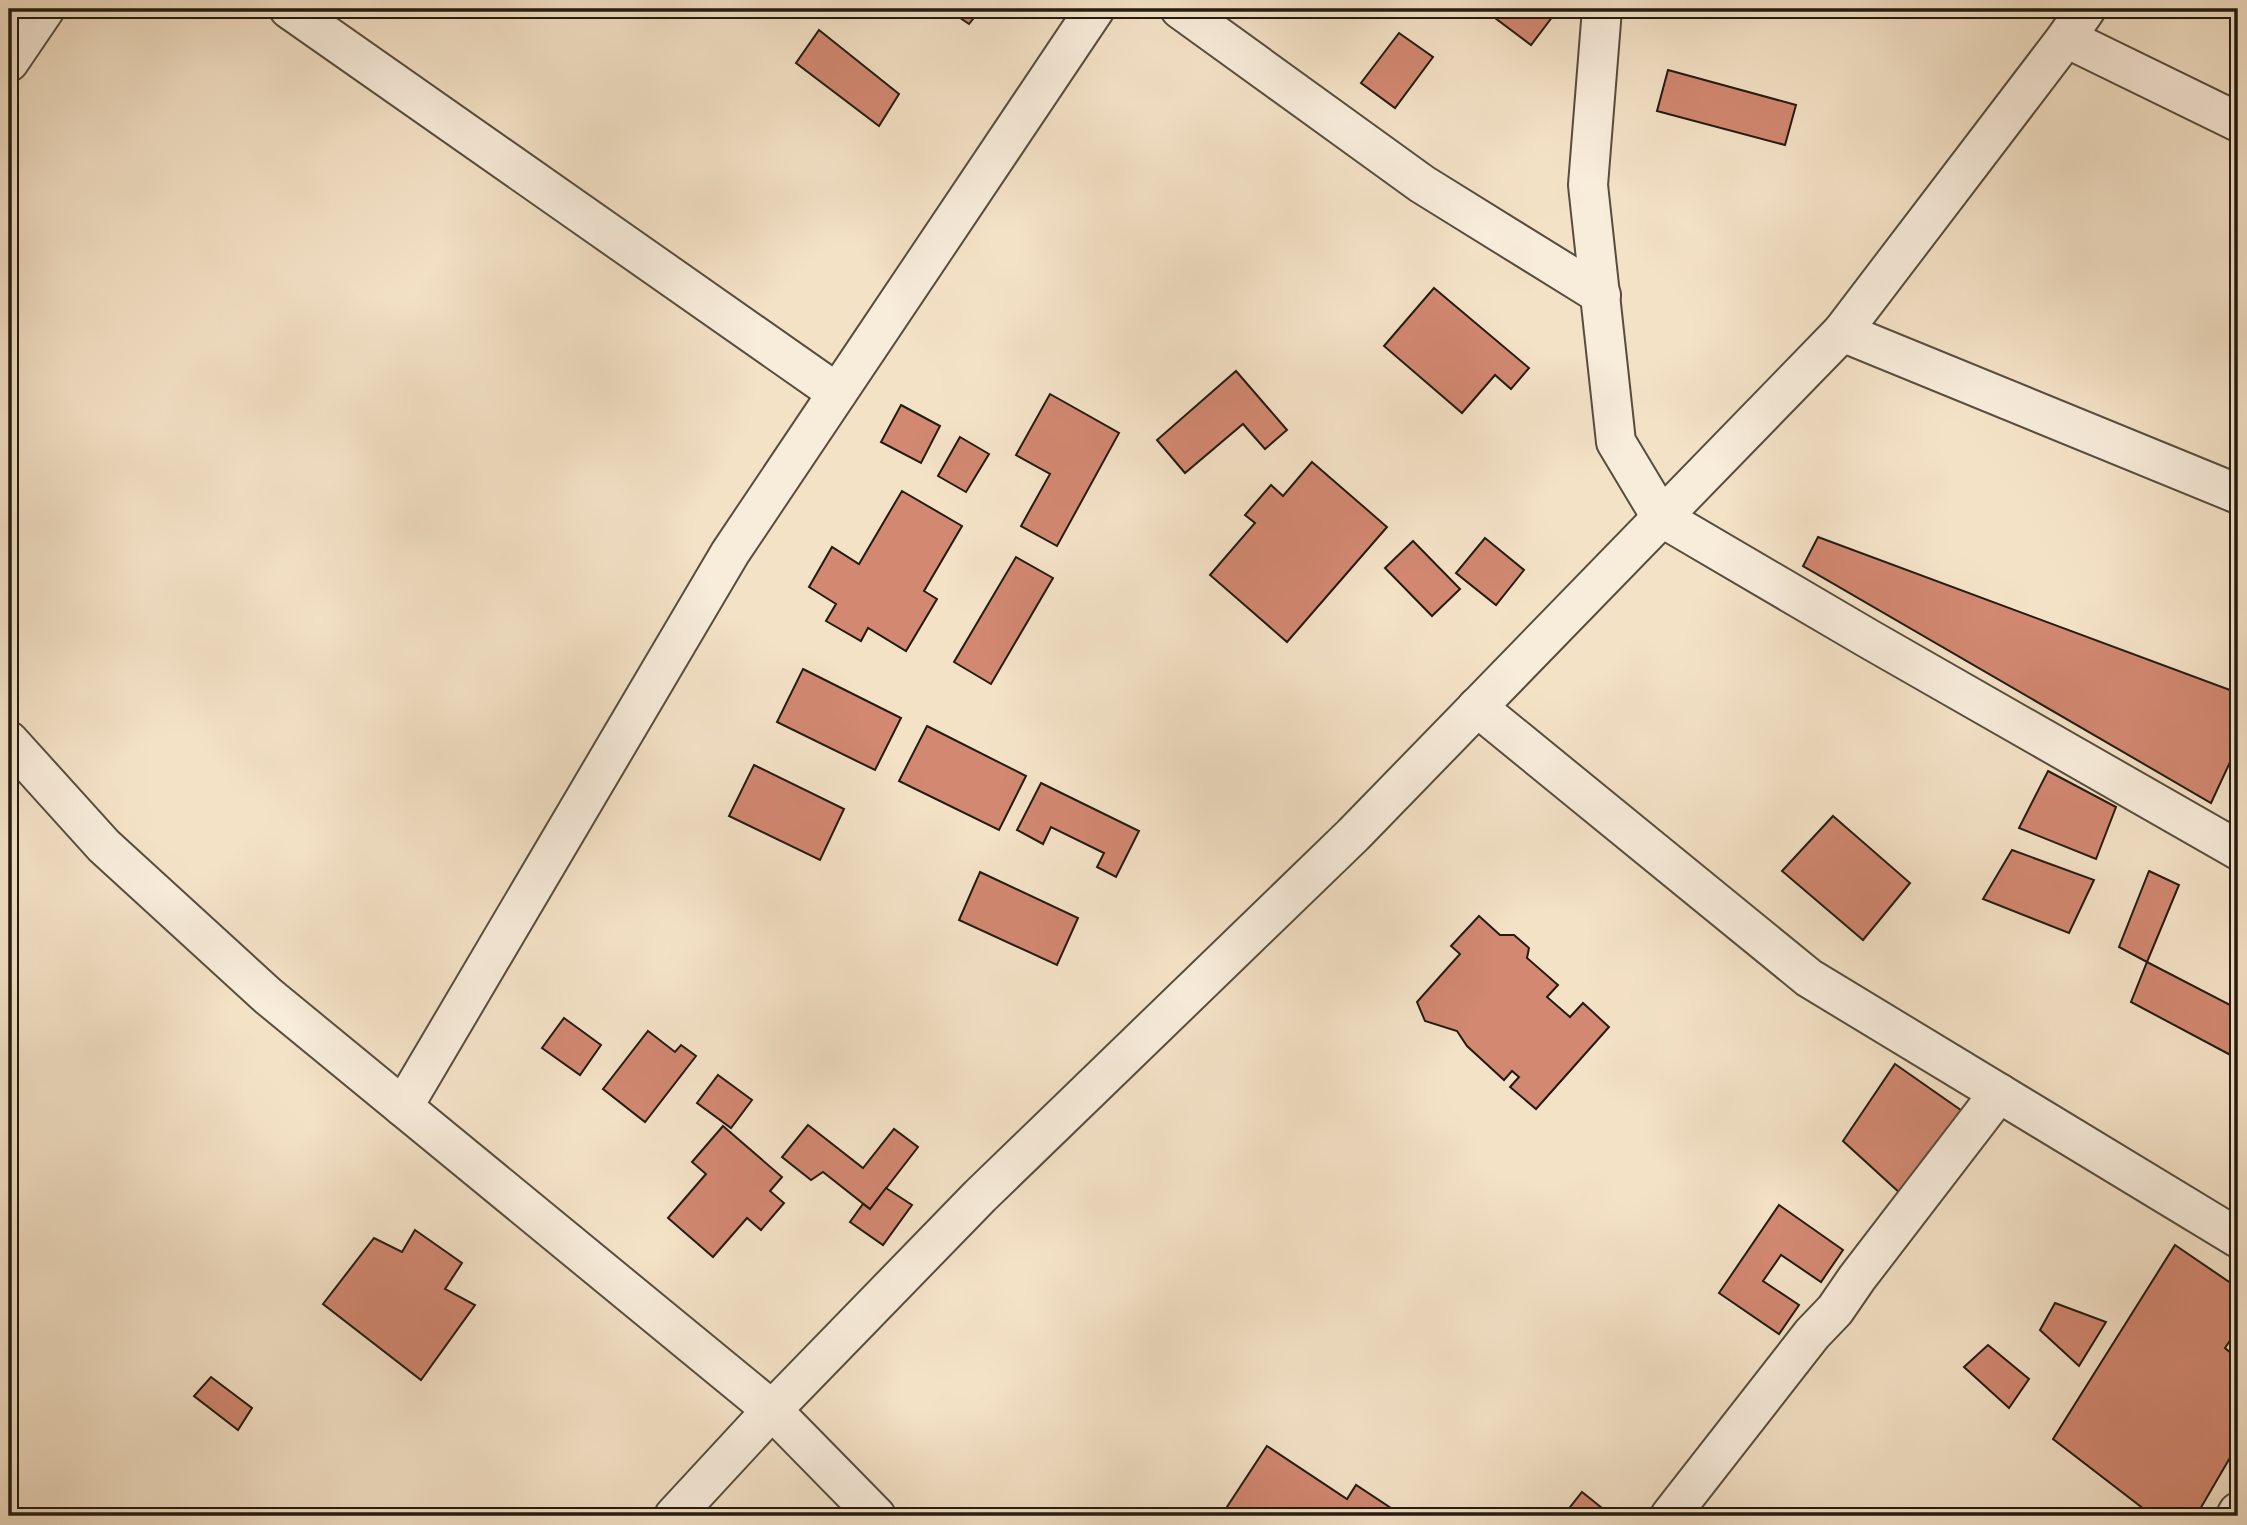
<svg xmlns="http://www.w3.org/2000/svg" width="2247" height="1525" font-family="'EB Garamond',serif">
<style>
.building{fill:#d28871;stroke:#231b11;stroke-width:2}
.lines{fill:none;stroke-linecap:round;stroke-linejoin:round}
.minor-casing{stroke:#574d3e;stroke-width:42}
.minor{stroke:#f8ecdb;stroke-width:38}
</style>
<rect width="100%" height="100%" fill="#f4e2c7"/>
<filter id="stains"><feTurbulence type="fractalNoise" baseFrequency=".00286" numOctaves="4"/><feColorMatrix values="0 0 0 0 .2 0 0 0 0 .09 0 0 0 0 .02 0 0 0 .5 -.17"/></filter>
<radialGradient id="worn" r=".72"><stop offset=".6" stop-color="#630" stop-opacity="0"/><stop offset="1" stop-color="#630" stop-opacity=".3"/></radialGradient>
<g class="building">
<path d="M947 9H981L969 24Z"/>
<path d="M1483 9H1544L1553 16 1531 45Z"/>
<path d="M819 30 899 94 879 126 796 63Z"/>
<path d="M1399 33 1433 57 1395 108 1361 83Z"/>
<path d="M1668 70 1796 105 1785 145 1657 111Z"/>
<path d="M1434 288 1529 368 1511 389 1495 375 1462 413 1384 346Z"/>
<path d="M1236 371 1287 430 1265 449 1243 424 1185 473 1157 440Z"/>
<path d="M1050 394 1119 433 1057 546 1021 526 1050 474 1016 455Z"/>
<path d="M901 405 940 426 921 463 881 442Z"/>
<path d="M960 437 989 454 966 492 938 476Z"/>
<path d="M1312 462 1387 527 1287 642 1210 575 1255 523 1245 515 1271 485 1283 496Z"/>
<path d="M902 491 962 526 924 591 937 599 906 651 868 628 861 641 826 621 836 604 809 587 832 547 859 564Z"/>
<path d="M1818 537 2238 693V745L2211 803 1803 566Z"/>
<path d="M1485 538 1524 570 1496 605 1456 573Z"/>
<path d="M1413 541 1460 589 1432 616 1385 568Z"/>
<path d="M1016 557 1053 578 991 684 954 662Z"/>
<path d="M803 669 901 718 875 770 777 722Z"/>
<path d="M927 726 1026 776 999 830 899 781Z"/>
<path d="M754 765 844 809 820 860 729 816Z"/>
<path d="M2048 771 2116 807 2096 859 2019 828Z"/>
<path d="M1041 783 1139 831 1116 877 1097 867 1104 853 1051 827 1043 844 1017 830Z"/>
<path d="M1833 816 1910 883 1863 940 1782 871Z"/>
<path d="M2012 850 2094 880 2069 933 1983 899Z"/>
<path d="M2149 871 2179 885 2147 962 2119 947Z"/>
<path d="M980 872 1078 918 1057 965 959 920Z"/>
<path d="M1479 916 1500 935H1514L1529 948 1527 958 1558 985 1547 997 1570 1017 1583 1003 1609 1027 1536 1109 1510 1087 1519 1077 1512 1071 1504 1080 1467 1046 1457 1031 1425 1021 1417 1002 1460 954 1451 946Z"/>
<path d="M2147 962 2238 1009V1059L2131 1002Z"/>
<path d="M564 1018 601 1045 580 1075 542 1048Z"/>
<path d="M648 1031 675 1052 681 1045 696 1056 645 1122 603 1089Z"/>
<path d="M1895 1064 1965 1113 1901 1194 1843 1141Z"/>
<path d="M718 1075 752 1100 731 1128 697 1103Z"/>
<path d="M808 1125 863 1168 894 1129 918 1147 870 1209 823 1172 811 1180 782 1157Z"/>
<path d="M723 1126 782 1177 770 1191 784 1203 761 1230 747 1218 713 1257 668 1218 706 1174 692 1162Z"/>
<path d="M886 1188 912 1205 883 1245 850 1222 863 1204 870 1209Z"/>
<path d="M1779 1205 1843 1250 1821 1282 1781 1255 1763 1281 1799 1305 1779 1334 1719 1293Z"/>
<path d="M415 1230 462 1263 445 1289 475 1305 421 1380 323 1304 374 1238 402 1252Z"/>
<path d="M2175 1245 2238 1288V1329L2225 1348 2238 1359V1444L2196 1516H2153L2053 1439Z"/>
<path d="M2055 1303 2106 1322 2079 1366 2040 1330Z"/>
<path d="M1988 1345 2029 1379 2009 1408 1964 1367Z"/>
<path d="M211 1377 252 1408 238 1430 194 1396Z"/>
<path d="M1267 1446 1347 1499 1356 1485 1403 1516H1221Z"/>
<path d="M1582 1492 1612 1516H1563Z"/>
</g>
<g class="lines">
<defs>
<g id="minor">
<path d="M289 9 837 393"/>
<path d="M1180 9 1422 184 1601 295"/>
<path d="M1602 9 1588 185 1616 442 1661 517 1869 639 2238 850"/>
<path d="M2066 38 2238 122"/>
<path d="M9 62 45 9"/>
<path d="M1842 332 2238 494"/>
<path d="M1477 707 1809 978 2238 1238"/>
<path d="M9 741 104 846 268 996 772 1410 876 1516"/>
<path d="M403 1107 730 553 1095 9"/>
<path d="M674 1516 772 1410 980 1196 1353 835 1842 332 2066 38 2086 9"/>
<path d="M1670 1516 1812 1334 1835 1310 1857 1278 1999 1093"/>
<path d="M2236 1516 2238 1512"/>
</g>
</defs>
<use href="#minor" class="minor-casing"/>
<use href="#minor" class="minor"/>
</g>
<rect width="2247" height="1525" fill="none" stroke="#f4e2c7" stroke-width="35"/>
<rect x="10" y="10" width="2226" height="1504" fill="none" stroke="#231b11" stroke-width="3.5"/>
<rect x="18" y="18" width="2212" height="1490" fill="none" stroke="#231b11" stroke-width="2"/>
<rect width="100%" height="100%" filter="url(#stains)"/>
<rect width="100%" height="100%" fill="url(#worn)"/>
</svg>
